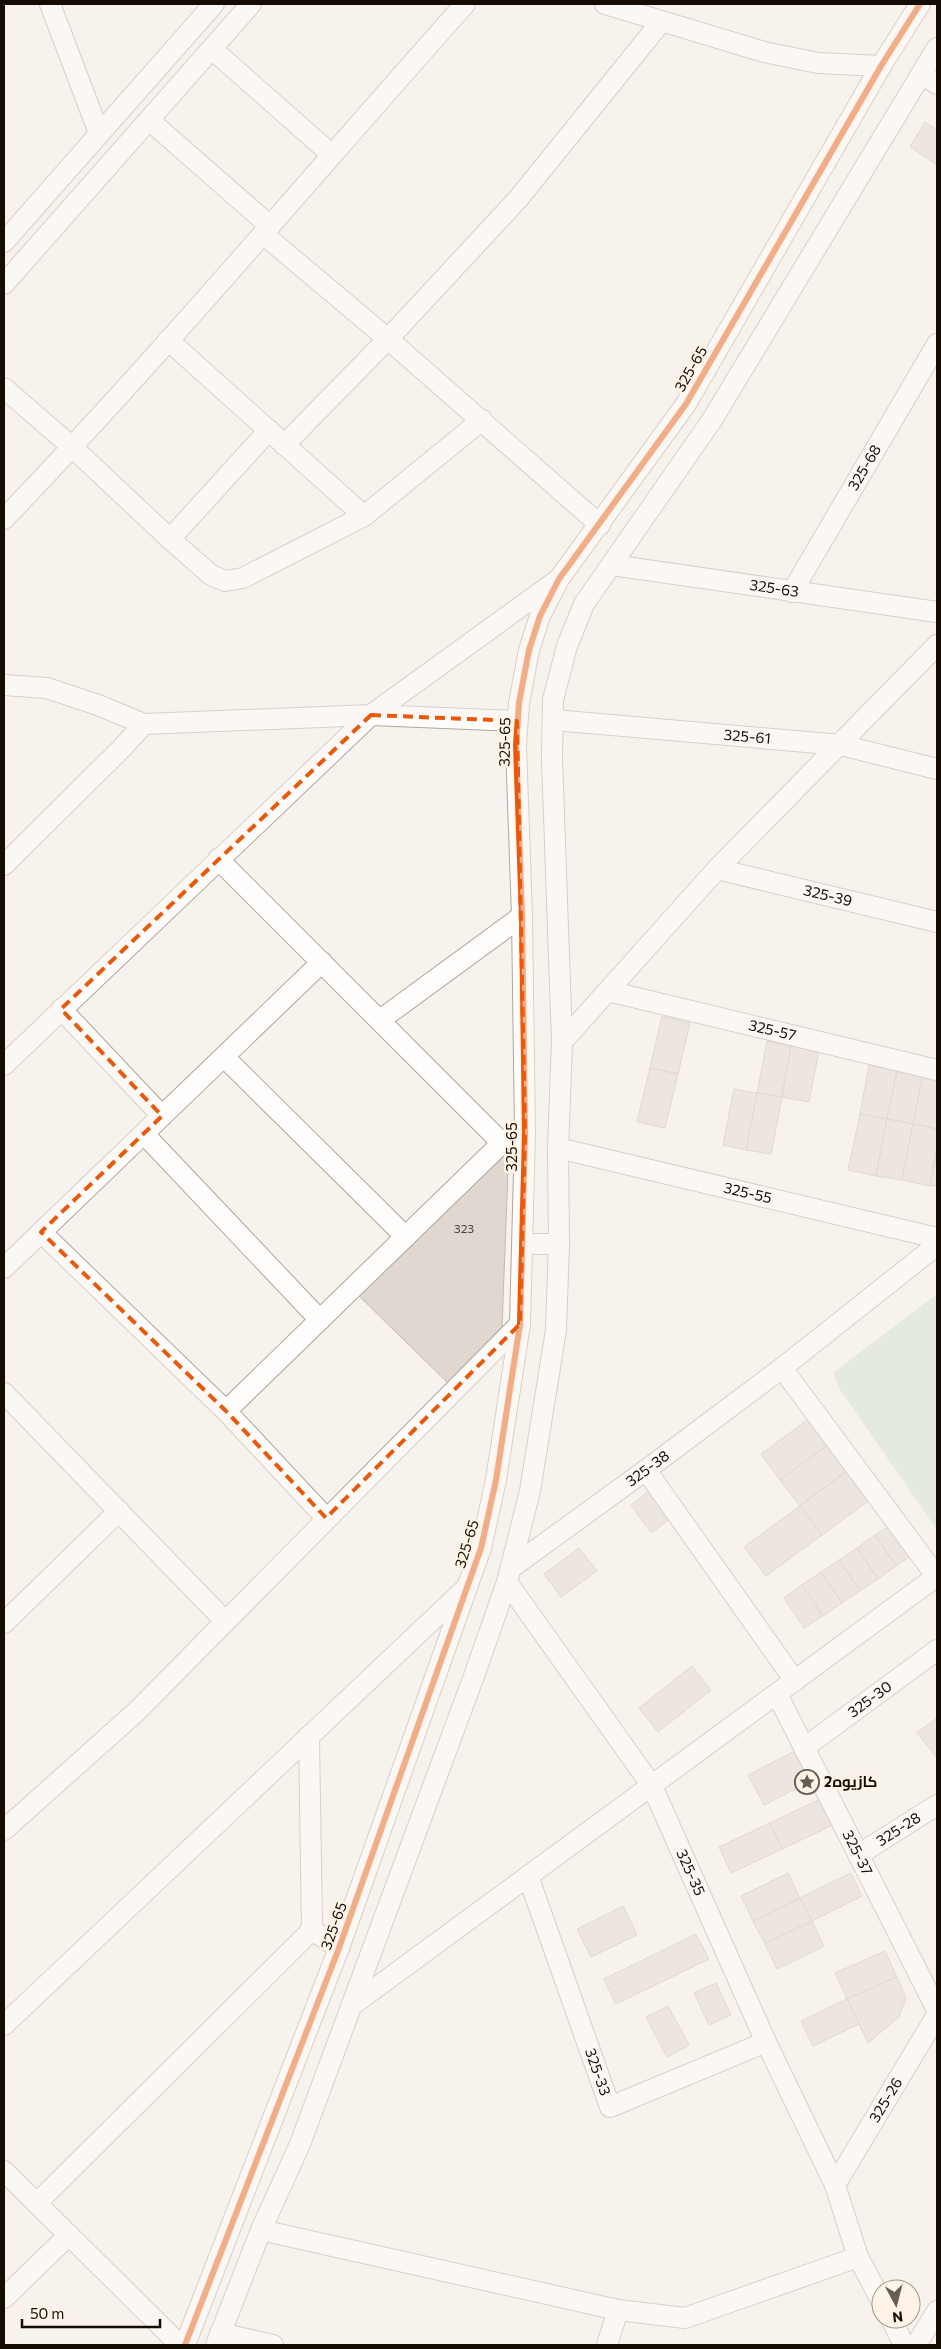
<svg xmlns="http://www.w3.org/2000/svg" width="941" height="2349" font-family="Commissioner,Cairo,sans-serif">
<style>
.green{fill:#cedfcf}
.building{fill:#e0d7d0;stroke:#c2bab2}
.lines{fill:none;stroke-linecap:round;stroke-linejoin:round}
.minor-casing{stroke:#ada79e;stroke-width:22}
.minor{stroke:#fefdfc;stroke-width:20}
.cycleway-casing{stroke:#fdf3e7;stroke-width:9}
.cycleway{stroke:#e8590c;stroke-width:6}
.marked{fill:none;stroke:#e8590c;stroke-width:4;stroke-dasharray:10 6;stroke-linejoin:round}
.labels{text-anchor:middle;stroke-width:5;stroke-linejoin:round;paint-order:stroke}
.number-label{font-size:12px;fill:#4a4239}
.street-label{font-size:15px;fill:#150d04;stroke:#fdf3e7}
.poi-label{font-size:15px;font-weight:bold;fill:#150d04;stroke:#fdf3e7;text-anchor:start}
</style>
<rect width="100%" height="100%" fill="#f8f2ec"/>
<path class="green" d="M937 1294V1530L839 1388 833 1373Z"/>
<g class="building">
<path d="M925 122 937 130V165L910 147Z"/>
<path d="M662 1016 690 1023 678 1074 650 1068Z"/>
<path d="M767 1041 791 1046 782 1097 757 1093Z"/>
<path d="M791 1046 819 1051 809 1102 782 1097Z"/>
<path d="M869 1065 897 1071 887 1119 860 1114Z"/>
<path d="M650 1068 678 1074 665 1128 637 1122Z"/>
<path d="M897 1071 923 1075 913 1124 887 1119Z"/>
<path d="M923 1075 937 1078V1129L913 1124Z"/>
<path d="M734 1089 757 1093 746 1150 723 1145Z"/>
<path d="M757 1093 782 1097 771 1154 746 1150Z"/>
<path d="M860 1114 887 1119 876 1176 848 1170Z"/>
<path d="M887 1119 913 1124 902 1180 876 1176Z"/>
<path d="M913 1124 937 1129V1148L930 1186 902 1180Z"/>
<path d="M509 1145 502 1327 449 1384 356 1293Z"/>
<path d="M936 1153 937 1186H930Z"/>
<path d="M814 1415 833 1441 780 1480 761 1454Z"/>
<path d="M833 1441 852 1467 800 1506 780 1480Z"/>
<path d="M852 1467 874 1497 822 1535 800 1506Z"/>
<path d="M649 1491 670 1519 651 1533 631 1505Z"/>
<path d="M800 1506 822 1535 766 1576 744 1547Z"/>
<path d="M894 1523 915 1553 896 1566 875 1535Z"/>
<path d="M875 1535 896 1566 878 1579 857 1548Z"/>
<path d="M579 1548 597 1571 561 1597 544 1574Z"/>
<path d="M857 1548 878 1579 860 1591 839 1560Z"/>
<path d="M839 1560 860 1591 842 1603 821 1572Z"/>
<path d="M821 1572 842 1603 823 1616 802 1585Z"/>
<path d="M802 1585 823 1616 804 1628 784 1598Z"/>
<path d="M692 1666 711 1690 658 1732 639 1708Z"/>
<path d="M937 1718V1758L917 1733Z"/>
<path d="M797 1750 813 1780 764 1805 748 1775Z"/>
<path d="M820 1799 833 1825 782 1849 770 1823Z"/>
<path d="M770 1823 782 1849 731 1873 719 1847Z"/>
<path d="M788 1873 800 1898 753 1921 741 1896Z"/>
<path d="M851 1873 862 1896 812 1921 800 1898Z"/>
<path d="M800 1898 812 1921 765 1944 753 1921Z"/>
<path d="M623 1906 637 1935 591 1957 577 1929Z"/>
<path d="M812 1921 824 1946 777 1969 765 1944Z"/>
<path d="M696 1934 709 1959 616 2004 604 1979Z"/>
<path d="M885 1951 897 1977 847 1999 835 1973Z"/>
<path d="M897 1977 906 1998 899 2017 868 2043 847 1999Z"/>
<path d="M716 1983 731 2015 709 2025 694 1993Z"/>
<path d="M847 1999 859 2024 813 2046 801 2021Z"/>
<path d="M668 2006 689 2045 667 2057 646 2017Z"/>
</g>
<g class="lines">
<defs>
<g id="minor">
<path d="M50 4 99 133"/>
<path d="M605 4 764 52 818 63 881 66"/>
<path d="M212 49 331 154"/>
<path d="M922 74 937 84"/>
<path d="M149 120 270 226"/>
<path d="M263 234 388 339 600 525"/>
<path d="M4 242 214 4"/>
<path d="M4 284 251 4"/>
<path d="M168 340 364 516"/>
<path d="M4 388 72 447 170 539 211 575 225 581 243 578 364 516 482 420"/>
<path d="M284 445 388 339 518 199 661 22"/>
<path d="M4 519C163 353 312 176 465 4"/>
<path d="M170 539 269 430"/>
<path id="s1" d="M612 565 937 612"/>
<path id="s2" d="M792 592 937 344"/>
<path d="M4 685 47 688 98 705 144 724"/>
<path id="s3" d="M554 720 841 745 937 769"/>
<path d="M218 859 502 1143"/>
<path d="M4 865 122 748 144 724 371 715 517 721"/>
<path id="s4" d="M717 869 937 922"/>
<path id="s5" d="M608 991 937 1070"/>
<path d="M61 1009 162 1116"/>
<path d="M380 1020 522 916"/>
<path d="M562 1042 717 869 937 645"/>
<path d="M224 1057 406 1237"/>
<path d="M4 1065 371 715 556 581"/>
<path d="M144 1134 320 1320"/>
<path id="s6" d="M558 1148 937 1238"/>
<path d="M41 1232 226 1411 326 1518"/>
<path d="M523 1244H559"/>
<path d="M4 1268 322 962"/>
<path d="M782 1368 937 1577"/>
<path d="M4 1393 225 1621"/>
<path d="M226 1411 502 1143 525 1133"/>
<path d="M646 1470 795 1681"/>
<path id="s7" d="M511 1568 646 1470 782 1368 937 1245"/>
<path id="s8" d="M507 1582 652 1786 766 2042 835 2185 858 2257 881 2300"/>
<path d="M4 1623 119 1511"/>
<path id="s9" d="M777 1694 937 2010"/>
<path d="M309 1736 312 1930"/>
<path id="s10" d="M804 1748 937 1650"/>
<path d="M4 1830 136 1712 520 1324"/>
<path id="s11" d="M858 1855 937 1805"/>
<path id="s12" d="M528 1876 610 2107 766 2042"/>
<path d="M351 2006 937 1576"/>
<path d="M4 2025 464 1590"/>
<path d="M4 2171 180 2345"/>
<path id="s13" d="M835 2185 937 2015"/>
<path d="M37 2203 312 1930 339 1948"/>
<path d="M261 2230 618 2310 685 2318 858 2257"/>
<path d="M4 2298 69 2235"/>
<path d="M891 2319 904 2345"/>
<path d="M220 2333 273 2345"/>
<path d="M185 2345 339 1948 481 1548 496 1480 520 1324 525 1133 522 916 516 745 519 703 529 650 540 616 559 579 686 404 881 66 920 4"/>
<path d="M216 2345 261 2230 300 2144 474 1676 507 1582 530 1491 556 1330 559 1244 558 1148 562 1042 552 758 553 700 567 646 584 604 712 420 937 48"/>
<path d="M607 2345 618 2310"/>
<path d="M916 2345 937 2311"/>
</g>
</defs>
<use href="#minor" class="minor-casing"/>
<use href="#minor" class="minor"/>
<defs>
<path id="cycleway" d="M185 2345 339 1948 481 1548 496 1480 520 1324 525 1133 522 916 516 745 519 703 529 650 540 616 559 579 686 404 881 66 920 4"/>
</defs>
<use href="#cycleway" class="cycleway-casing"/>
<use href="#cycleway" class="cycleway"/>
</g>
<path d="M0 0H941V2349H0ZM371 715 517 721 525 1133 520 1324 326 1518 226 1411 41 1232 162 1116 61 1009Z" fill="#f8f2ec" fill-opacity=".55" fill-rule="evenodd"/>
<path class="marked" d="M371 715 517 721 525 1133 520 1324 326 1518 226 1411 41 1232 162 1116 61 1009Z"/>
<defs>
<symbol id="sight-ring" viewBox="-11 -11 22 22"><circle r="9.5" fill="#fdf3e7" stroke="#645d55" stroke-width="1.5"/><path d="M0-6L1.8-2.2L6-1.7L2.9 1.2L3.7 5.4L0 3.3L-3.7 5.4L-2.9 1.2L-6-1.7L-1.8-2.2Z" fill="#645d55"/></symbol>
</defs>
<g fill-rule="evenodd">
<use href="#sight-ring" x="793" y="1768" width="28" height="28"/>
</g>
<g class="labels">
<g class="number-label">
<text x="464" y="1233">323</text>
</g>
<g class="street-label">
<text transform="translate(691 369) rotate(-60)" y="5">325-65</text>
<text dy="5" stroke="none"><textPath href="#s2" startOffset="144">325-68</textPath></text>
<text dy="5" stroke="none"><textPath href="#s1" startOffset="164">325-63</textPath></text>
<text dy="5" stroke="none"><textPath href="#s3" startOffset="194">325-61</textPath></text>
<text transform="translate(505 742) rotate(-89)" y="5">325-65</text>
<text dy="5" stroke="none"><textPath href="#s4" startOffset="114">325-39</textPath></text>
<text dy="5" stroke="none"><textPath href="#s5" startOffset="169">325-57</textPath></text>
<text transform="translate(512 1147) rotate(-90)" y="5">325-65</text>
<text dy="5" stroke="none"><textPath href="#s6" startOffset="195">325-55</textPath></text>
<text dy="5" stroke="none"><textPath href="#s7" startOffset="169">325-38</textPath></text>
<text transform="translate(467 1544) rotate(-73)" y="5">325-65</text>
<text dy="5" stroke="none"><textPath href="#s10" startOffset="82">325-30</textPath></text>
<text dy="5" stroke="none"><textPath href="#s11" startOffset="48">325-28</textPath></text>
<text dy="5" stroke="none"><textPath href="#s9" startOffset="178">325-37</textPath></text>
<text dy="5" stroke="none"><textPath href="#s8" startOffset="345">325-35</textPath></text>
<text transform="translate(334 1926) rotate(-70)" y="5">325-65</text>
<text dy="5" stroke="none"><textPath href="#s12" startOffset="208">325-33</textPath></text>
<text dy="5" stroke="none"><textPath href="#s13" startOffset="99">325-26</textPath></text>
</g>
<g class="poi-label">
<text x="824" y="1787">كازيوه2</text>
</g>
</g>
<rect width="941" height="2349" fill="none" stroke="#150d04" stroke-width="10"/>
<g transform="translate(896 2304) rotate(173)"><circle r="24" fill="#fdf3e7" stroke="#a0978c"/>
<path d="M0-4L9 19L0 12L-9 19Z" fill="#645d55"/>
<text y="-8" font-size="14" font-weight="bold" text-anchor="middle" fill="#150d04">N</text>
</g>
<path d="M22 2319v8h138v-8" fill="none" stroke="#150d04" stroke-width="2.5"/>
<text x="30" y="2319" font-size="15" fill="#150d04" stroke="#fdf3e7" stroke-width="4" paint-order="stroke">50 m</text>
</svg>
